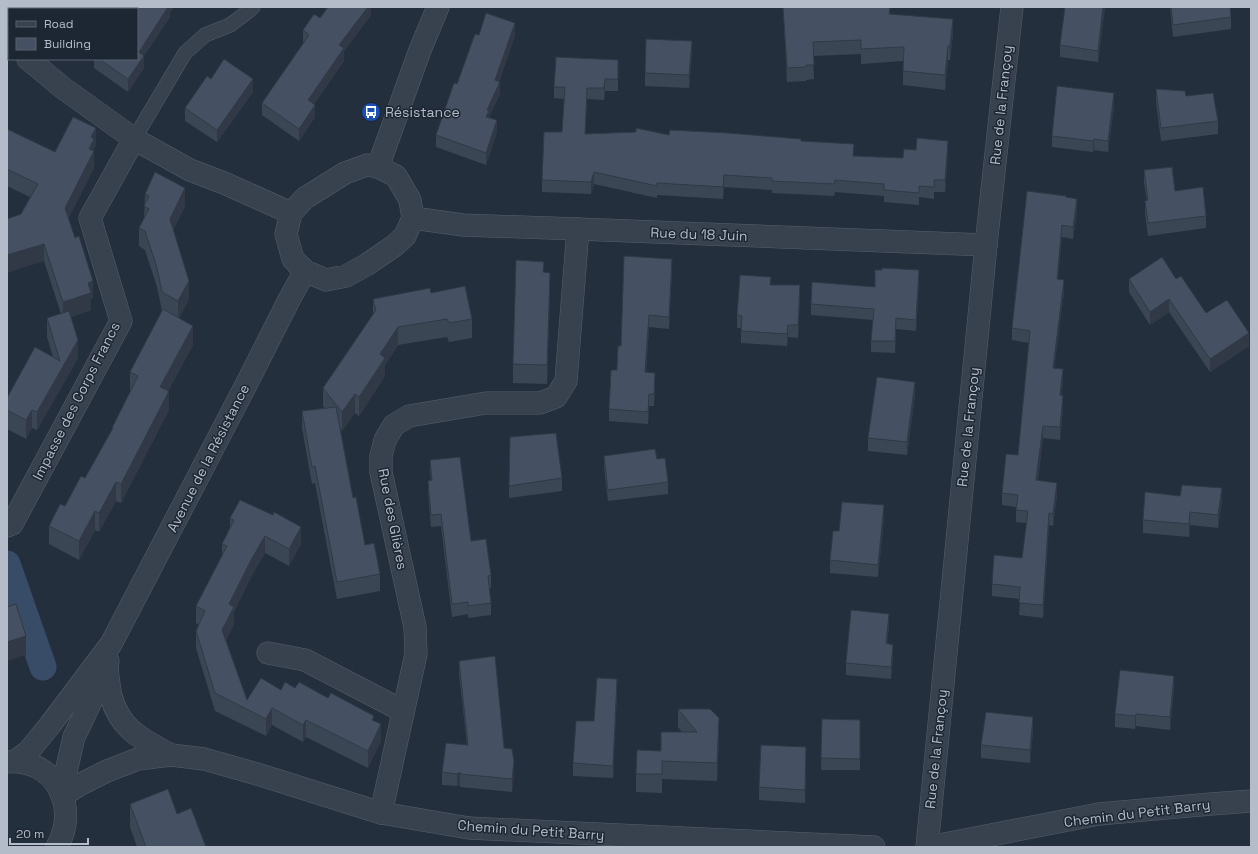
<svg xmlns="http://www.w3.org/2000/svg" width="1258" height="854" font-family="'Space Grotesk',sans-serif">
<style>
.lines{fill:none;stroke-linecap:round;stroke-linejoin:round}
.canal{stroke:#394c67;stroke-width:27}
.service-casing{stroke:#565f6c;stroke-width:15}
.minor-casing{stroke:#565f6c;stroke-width:23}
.tertiary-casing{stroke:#565f6c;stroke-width:23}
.service{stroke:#38414e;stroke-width:14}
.minor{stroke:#38414e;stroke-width:22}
.tertiary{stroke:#38414e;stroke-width:22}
.wall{fill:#3b4654}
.shaded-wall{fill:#303945}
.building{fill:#455162;stroke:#303945}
.labels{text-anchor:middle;stroke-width:3;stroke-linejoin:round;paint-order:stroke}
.street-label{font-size:14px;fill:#b4bcc9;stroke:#1d2633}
.poi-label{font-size:14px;fill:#b4bcc9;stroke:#1d2633;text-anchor:start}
</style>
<rect width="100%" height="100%" fill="#242f3e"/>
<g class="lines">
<path class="canal" d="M7 564 43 667"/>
<defs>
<path id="service" d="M134 139 185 53 205 35 230 25 250 10 253 7"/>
<g id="minor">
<path d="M7 42 9 43"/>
<path d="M28 59 63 88 134 139 190 170 224 183 291 213"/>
<path d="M413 218 463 225 578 229 986 245"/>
<path d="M7 526 12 524 121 321 90 218 134 139"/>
<path d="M268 653 305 660 403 711"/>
<path d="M107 668C108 677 109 687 111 696 120 730 142 739 171 755"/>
<path d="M62 796 79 785 107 771 138 759 171 755 204 759 257 774 381 813 469 828 874 847"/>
<path d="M381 813 416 654 415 627 381 472V456L385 440 394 425 409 416 486 403H540L556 397 566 381 578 229"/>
<path d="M927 847 986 245 1012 7"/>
<path d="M929 847 1099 814 1211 804 1251 801"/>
</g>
<g id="tertiary">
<path d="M367 165 378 167 396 176 410 200 413 218 405 236 394 246 366 265 346 276 326 280 305 271 293 259 286 234 291 213 305 198 345 173Z"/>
<path d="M378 167 420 50 438 7"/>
<path d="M15 761 28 752 50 725 111 644 248 381 290 298 305 271"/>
<path d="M7 762C55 758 80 807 57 847"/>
<path d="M61 793 74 737 107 668 108 661"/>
</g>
</defs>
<use href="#service" class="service-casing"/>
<use href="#minor" class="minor-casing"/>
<use href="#tertiary" class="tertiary-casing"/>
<use href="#service" class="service"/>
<use href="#minor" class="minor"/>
<use href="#tertiary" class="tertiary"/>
</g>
<g class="wall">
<path d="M120 7H174L170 12V17L144 56V68L128 92 94 68V59H137Z"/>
<path d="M371 7V15L344 51V61L314 104 315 117 299 141 262 115V103L304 43H303V30Z"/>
<path d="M783 7H890V14L953 34 950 60H948L945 90 903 85V61L861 64V54L813 56 814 79 806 80V81L787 82Z"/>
<path d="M1065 7H1105L1098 62 1060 57V45Z"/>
<path d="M1170 7H1230L1231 17V29L1173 37Z"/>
<path d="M479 35H515L499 82 500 94 489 117 497 132 486 165 436 147V135Z"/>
<path d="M692 54 689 88 645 86V73Z"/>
<path d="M618 71V91H605L604 100 587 99 585 134 669 135 801 141 854 156 903 158 948 153 945 192H934V199L919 197V205L884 202V196L835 192 834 196 772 193V190L724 187 723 199 657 195V198L594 184 591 194 542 192V180L562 132 564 99 554 98V87Z"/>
<path d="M1156 89 1186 96 1218 121V134L1161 141 1156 102Z"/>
<path d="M253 92 217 142 185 121V108Z"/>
<path d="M1114 105 1108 152 1094 150 1093 152 1052 147V136Z"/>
<path d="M7 129 55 152 96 145 94 148V168L68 219 93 298 91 299V310L71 317 78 358 37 430 32 428 26 439 7 429V398L53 357 47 337V318L61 314 44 261 21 214 30 197 7 186Z"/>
<path d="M1144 170 1175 191 1206 216V228L1148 236 1145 214V201H1147L1144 183Z"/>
<path d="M145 194 185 206 173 230 189 299 179 318 193 345 168 391 169 410 121 503 116 501 99 532 95 530 79 560 49 544V526L65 506 85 478 112 430V428L131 391 130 390V372L162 311 157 287 145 250 139 246V228L144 218Z"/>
<path d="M1066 197 1077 211 1073 239 1062 237 1058 279 1064 292 1054 368 1063 381 1061 396 1063 408 1060 440 1043 438 1038 480 1057 495 1053 526 1049 525 1043 618 1019 615 1020 599 992 596V584L1022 558 1027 523 1016 522V507L1002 505V493L1018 455 1029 343 1012 340V328Z"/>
<path d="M672 271 669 329 649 327 646 372 655 385 654 406H649L648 424 609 421V409L617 370 621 346Z"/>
<path d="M544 272 550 291 547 384 513 383V364Z"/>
<path d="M1129 279H1176L1206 313 1249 346 1210 372 1169 312 1150 325 1129 292Z"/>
<path d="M919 282 916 331 896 329 895 353 871 352V341L873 320 811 315V304L875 287Z"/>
<path d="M771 285 800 298 798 338 788 337 787 346 741 343V328H737V315Z"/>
<path d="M431 293 472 319V338L449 342 447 337 398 345 385 365V376L359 416 355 413 342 431 340 427 353 498 365 545 380 574V591L337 599 315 483 312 484 302 428V411L325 409 323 406V388L373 314V299Z"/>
<path d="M915 395 907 455 868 451V438Z"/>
<path d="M604 456 657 459 668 482V494L608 501 604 468Z"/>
<path d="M430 460 471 541 491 575V588H489L491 603V615L468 618V614L452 617 441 526 431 527 428 493V481L431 480 430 473Z"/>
<path d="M562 478V491L509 498V486Z"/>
<path d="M1222 501 1218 528 1190 525 1189 537 1143 533V520Z"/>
<path d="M230 518 301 544 289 566 265 553 251 577 234 612V624L226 640 247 700 281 690 295 688 328 698 374 721 381 741 368 768 306 737 303 742 272 725 266 736 215 711 196 648V631L199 625 196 623V606L222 555V544L230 529Z"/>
<path d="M884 518 878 577 830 573V560L839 531Z"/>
<path d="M889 626 887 644 893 657 891 679 846 675V663Z"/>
<path d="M459 661 504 748 514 774 512 792 460 787V785L457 786 442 785V772L467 745 459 674Z"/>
<path d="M1174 689 1170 730 1136 726 1135 729 1115 727V714Z"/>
<path d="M617 692 613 778 573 776V763L594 721Z"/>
<path d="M678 709 719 737 717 781 662 779V793L636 792V774L682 732 678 727Z"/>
<path d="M822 719 860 720V770H821Z"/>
<path d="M1033 730 1030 763 981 758V745Z"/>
<path d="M806 747 805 803 759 800V787Z"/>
<path d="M130 804 177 814 206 847H137L130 827Z"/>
</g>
<g class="shaded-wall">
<path d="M168 7H174L170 12V17L144 56V68L128 92V79L139 52Z"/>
<path d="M367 7H371V15L344 51V61L308 112V100L339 45Z"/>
<path d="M1103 7H1105L1098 62V51Z"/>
<path d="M953 19V34L950 60V46Z"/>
<path d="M515 23V35L496 89 500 82V94L489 118 486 129 487 110 495 80Z"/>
<path d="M692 41V54L689 88V75Z"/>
<path d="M948 46V60L945 90V75Z"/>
<path d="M253 79V92L217 142V130Z"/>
<path d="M605 79V91L604 100V88Z"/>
<path d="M587 88V99L585 145V134Z"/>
<path d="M1114 93V105L1108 152V141Z"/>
<path d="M315 105V117L299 141V129Z"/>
<path d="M497 120V132L486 165V153Z"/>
<path d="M96 128V145L94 148V168L65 225V208L89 149 91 137Z"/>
<path d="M1094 139V150L1093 152V141Z"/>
<path d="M948 141V153L945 192V180Z"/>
<path d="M594 172V184L591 194V182Z"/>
<path d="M724 175V187L723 199V187Z"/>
<path d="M185 188V206L170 237V219Z"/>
<path d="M1077 199V211L1073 239V227Z"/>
<path d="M1062 225V237L1057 291V279Z"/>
<path d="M44 244V261L7 273V255Z"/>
<path d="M672 259V271L669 329V317Z"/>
<path d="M919 270V282L916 331V320Z"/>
<path d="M550 273V291L547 384V365Z"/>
<path d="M1064 280V292L1053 380V368Z"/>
<path d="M93 281V298L91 299V310L63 319V302L88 283Z"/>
<path d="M189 281V299L178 320V301Z"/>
<path d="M800 285V298L798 338V325Z"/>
<path d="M1169 299V312L1150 325V312Z"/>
<path d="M649 315V327L645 384V372Z"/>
<path d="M896 318V329L895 353V341Z"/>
<path d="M788 325V337L787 346V334Z"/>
<path d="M193 326V345L160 405V387Z"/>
<path d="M398 327V345L385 365V376L359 416V397L380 354Z"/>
<path d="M1249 333V346L1210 372V359Z"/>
<path d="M78 340V358L37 430V412Z"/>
<path d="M1063 369V381L1060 408V395Z"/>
<path d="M915 382V395L907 455V442Z"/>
<path d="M169 391V410L121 503V484Z"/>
<path d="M355 394V413L342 431V412Z"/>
<path d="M649 394V406L648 424V412Z"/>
<path d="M1063 396V408L1060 440V427Z"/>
<path d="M32 410V428L26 439V420Z"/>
<path d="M1043 426V438L1036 492V480Z"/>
<path d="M116 482V501L99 532V513Z"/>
<path d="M1057 483V495L1053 526V514Z"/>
<path d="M1222 488V501L1218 528V515Z"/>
<path d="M884 505V518L878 577V565Z"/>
<path d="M95 511V530L79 560V541Z"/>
<path d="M1190 512V525L1189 537V524Z"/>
<path d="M1049 513V525L1043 618V605Z"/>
<path d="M301 527V544L289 566V549Z"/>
<path d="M265 536V553L251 577 234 612V624L222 647V630L229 604 251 560Z"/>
<path d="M889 614V626L886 655V643Z"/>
<path d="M26 636V655L7 661V642Z"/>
<path d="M893 645V657L891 679V667Z"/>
<path d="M1174 676V689L1170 730V717Z"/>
<path d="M617 679V692L613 778V766Z"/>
<path d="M272 708V725L266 736V719Z"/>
<path d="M1136 714V726L1135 729V716Z"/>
<path d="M1033 717V730L1030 763V750Z"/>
<path d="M719 718V737L717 781V763Z"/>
<path d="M306 720V737L303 742V725Z"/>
<path d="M381 724V741L368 768V751Z"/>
<path d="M514 761V774L512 792V779Z"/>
<path d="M460 772V785L457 786V774Z"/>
</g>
<g class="building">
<path d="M120 7H168L139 52 144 56 128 79 99 59H137V9H119Z"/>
<path d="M328 7H368L339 45 344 48 308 100 315 105 299 129 262 103 309 35 303 30 314 14 320 18Z"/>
<path d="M783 7H890L889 14 953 19 950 46H948L945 75 903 71 904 47 861 49V40L813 42 814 65H806V67L787 68Z"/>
<path d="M1065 7H1103L1098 51 1060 45Z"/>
<path d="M1171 7H1230L1231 17 1173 25Z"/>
<path d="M486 13 515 23 495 80 500 82 487 110 489 111 486 117 497 120 486 153 436 135 454 83 457 84 475 34 479 35Z"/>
<path d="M646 39 692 41 689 75 645 73Z"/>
<path d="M556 57 618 60V79H605L604 88H587L585 134 636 132V128L669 135 670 130 728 133 801 139V141L854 144 853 156 903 158 904 149 916 150 917 138 948 141 945 180H934V187L919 186V193L884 190V184L835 180 834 184 772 181V178L724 175 723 187 657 183V186L594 172 591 182 542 180 544 132H562L565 87H554Z"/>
<path d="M224 59 253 79 217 130 185 108 207 76 211 79Z"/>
<path d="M1057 86 1114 93 1108 141 1094 139 1093 141 1052 136Z"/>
<path d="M1156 89 1185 91 1186 96 1213 93 1218 121 1161 128Z"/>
<path d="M73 117 96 128 91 137 94 139 89 149 94 151 65 208 75 238 79 236 93 281 88 283 91 293 63 302 44 244 7 255V219L21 214 38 184 7 169V129L55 152Z"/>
<path d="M1172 167 1175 191 1203 187 1206 216 1148 223 1145 201 1148 200 1144 170Z"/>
<path d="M155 172 185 188 170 219 189 281 178 301 162 292 157 268 145 231 139 228 149 209 144 206 149 196 145 194Z"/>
<path d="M1027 191 1066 196V197L1077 199 1073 227 1062 225 1057 279 1064 280 1053 368 1063 369 1060 395 1063 396 1060 427 1043 426 1036 480 1057 483 1053 514 1049 513 1043 605 1019 603 1020 587 992 584 994 555 1022 558 1028 511 1016 510 1018 495 1002 493 1006 454 1018 455 1030 331 1012 328Z"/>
<path d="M624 256 672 259 669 317 649 315 645 372 655 373 654 394H649L648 412 609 409 611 370H617L618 346H621Z"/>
<path d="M1162 257 1176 279 1181 276 1206 313 1227 300 1249 333 1210 359 1169 299 1150 312 1129 279Z"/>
<path d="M516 260 544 262 543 272 550 273 547 365 513 364Z"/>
<path d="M882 268 919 270 916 320 896 318 895 341H871L874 309 811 304 812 282 875 287V270H882Z"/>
<path d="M740 275 771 277 770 285H800L798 325H788L787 334 741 331 742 316 737 315Z"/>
<path d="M465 286 472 319 449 323 447 319 398 327 380 354 385 358 359 397 355 394 342 412 323 388 376 310 373 299 430 288 431 293Z"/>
<path d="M163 309 193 326 160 387 169 391 121 484 116 482 99 513 95 511 79 541 49 526 60 504 65 506 81 476 85 478 113 428H112L138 376 130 372Z"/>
<path d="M69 311 78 340 37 412 32 410 26 420 7 410V398L35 347 60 361 47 318Z"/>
<path d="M877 377 915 382 907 442 868 438Z"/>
<path d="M336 407 353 498 356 497 365 545 374 543 380 574 337 582 315 466 312 467 302 411Z"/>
<path d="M556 433 562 478 509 486 510 437Z"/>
<path d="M655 449 657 459 665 458 668 482 608 490 604 456Z"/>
<path d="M460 457 471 541 486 539 491 575 488 576 491 603 468 606V602L452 604 441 514 431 515 428 481 432 480 430 460Z"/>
<path d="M1182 485 1222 488 1218 515 1190 512 1189 524 1143 520 1145 492 1180 496Z"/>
<path d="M240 500 273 515 274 512 301 527 289 549 265 536 251 560 229 604 234 607 222 630 247 700 261 678 281 690 285 682 295 688 299 682 328 698 331 693 374 716 372 720 381 724 368 751 306 720 303 725 272 708 266 719 215 693 196 631 205 611 196 606 227 546 222 544 234 520 230 518Z"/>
<path d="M842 502 884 505 878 565 830 560 833 531H839Z"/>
<path d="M16 604 26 636 7 642V607Z"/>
<path d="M851 610 889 614 886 643 893 645 891 667 846 663Z"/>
<path d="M495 656 504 748 512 749 514 761 512 779 460 774V772L457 774 442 772 446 743 468 745 459 661Z"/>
<path d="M1120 670 1174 676 1170 717 1136 714 1135 716 1115 714Z"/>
<path d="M597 678 617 679 613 766 573 763 576 721H594Z"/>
<path d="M678 709H710L719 718 717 763 662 761V774H636L637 750 661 751V732H697Z"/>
<path d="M986 712 1033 717 1030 750 981 745Z"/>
<path d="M822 719 860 720V759L821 758Z"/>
<path d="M761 745 806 747 805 790 759 787Z"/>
<path d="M168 789 177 814 191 808 206 847H146L130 804Z"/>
</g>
<defs>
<symbol id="bus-disc" viewBox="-11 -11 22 22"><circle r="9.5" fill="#1a4fb4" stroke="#1d2633"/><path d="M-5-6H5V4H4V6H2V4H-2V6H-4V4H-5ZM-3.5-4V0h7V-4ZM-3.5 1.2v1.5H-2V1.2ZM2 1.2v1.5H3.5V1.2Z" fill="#fff"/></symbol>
</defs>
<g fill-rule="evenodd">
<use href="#bus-disc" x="360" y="101" width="22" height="22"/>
</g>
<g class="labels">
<g class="street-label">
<text transform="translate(1001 105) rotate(-84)" y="5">Rue de la Françoy</text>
<text transform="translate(699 234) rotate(2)" y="5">Rue du 18 Juin</text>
<text transform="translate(76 401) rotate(-63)" y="5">Impasse des Corps Francs</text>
<text transform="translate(968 427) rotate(-84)" y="5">Rue de la Françoy</text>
<text transform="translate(208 458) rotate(-63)" y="5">Avenue de la Résistance</text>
<text transform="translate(393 519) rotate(79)" y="5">Rue des Glières</text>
<text transform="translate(936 749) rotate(-84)" y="5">Rue de la Françoy</text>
<text transform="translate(1137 813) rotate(-7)" y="5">Chemin du Petit Barry</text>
<text transform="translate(531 830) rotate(4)" y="5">Chemin du Petit Barry</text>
</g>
<g class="poi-label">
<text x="385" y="117">Résistance</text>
</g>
</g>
<rect width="1258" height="854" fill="none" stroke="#b4bcc9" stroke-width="16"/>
<rect x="8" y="8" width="130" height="52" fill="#1d2633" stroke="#59626f"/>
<rect x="16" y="21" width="20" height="6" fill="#38414e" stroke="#59626f"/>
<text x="44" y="28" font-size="12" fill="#b4bcc9">Road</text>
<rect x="16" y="38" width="20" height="12" fill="#455162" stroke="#59626f"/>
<text x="44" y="48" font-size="12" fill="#b4bcc9">Building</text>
<path d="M10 838v6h78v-6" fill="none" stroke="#b4bcc9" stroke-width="2"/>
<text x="16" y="838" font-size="12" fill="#b4bcc9" stroke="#1d2633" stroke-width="3" paint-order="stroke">20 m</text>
</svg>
